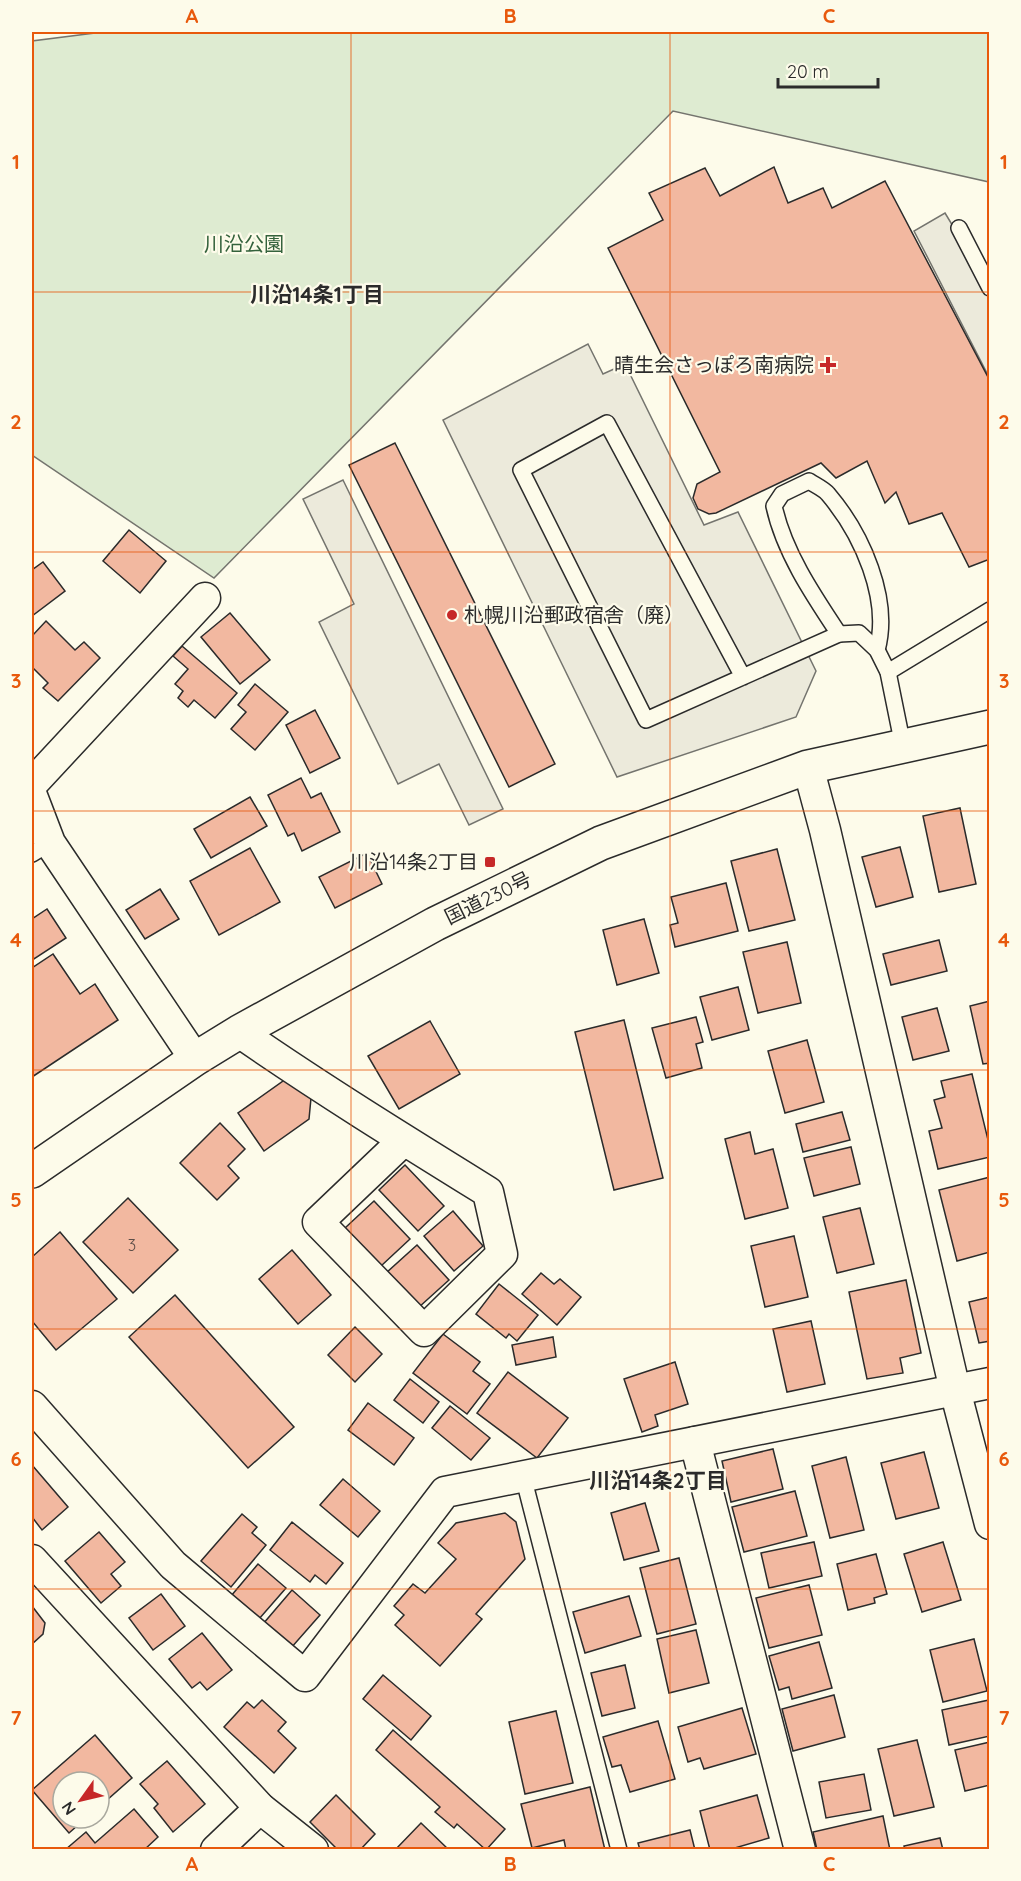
<svg xmlns="http://www.w3.org/2000/svg" width="1021" height="1881" font-family="Quicksand,'Noto Sans JP',sans-serif">
<style>
.green{fill:#deebd1;stroke:#74746e;stroke-width:1.5}
.parking{fill:#eceadb;stroke:#74746e;stroke-width:1.5}
.building{fill:#f2b8a0;stroke:#2b2b2b;stroke-width:1.5}
.lines{fill:none;stroke-linecap:round;stroke-linejoin:round}
.service-casing{stroke:#2b2b2b;stroke-width:18}
.minor-casing{stroke:#2b2b2b;stroke-width:33}
.trunk-casing{stroke:#2b2b2b;stroke-width:36}
.service{stroke:#fdfbea;stroke-width:15}
.minor{stroke:#fdfbea;stroke-width:30}
.trunk{stroke:#fdfbea;stroke-width:33}
.grid{fill:none;stroke:#e8590c;stroke-width:1.5;stroke-opacity:0.55}
.poi-dot{fill:#c62828;stroke:#fdfbea;stroke-width:2}
.labels{text-anchor:middle;stroke-width:4.5;stroke-linejoin:round;paint-order:stroke}
.number-label{font-size:16px;fill:#5d4e48}
.park-label{font-size:20px;fill:#34623c;stroke:#fdfbea}
.poi-label{font-size:20px;fill:#2b2b2b;stroke:#fdfbea;text-anchor:end}
.street-label{font-size:20px;fill:#2b2b2b;stroke:#fdfbea}
.neighbourhood-label{font-size:21px;font-weight:bold;fill:#2b2b2b;stroke:#fdfbea}
.neatline{fill:none;stroke:#e8590c;stroke-width:2}
.grid-label{font-size:20px;text-anchor:middle;font-weight:bold;fill:#e8590c}
</style>
<rect width="100%" height="100%" fill="#fdfbea"/>
<path class="green" d="M103 32H989V182L673 111 214 578 32 455V41Z"/>
<g class="parking">
<path d="M945 213 989 286V377L914 231Z"/>
<path d="M588 344 603 374 625 364 704 525 738 512 816 671 796 717 617 777 443 420Z"/>
<path d="M343 480 503 809 469 825 439 764 398 784 319 622 354 604 303 499Z"/>
</g>
<g class="building">
<path d="M774 167 788 203 823 188 832 208 885 181 990 381V559L969 567 942 513 909 524 896 492 885 503 867 461 836 478 821 463 716 513 709 514 698 509 693 498 697 484 720 472 608 248 663 220 649 193 705 168 720 196Z"/>
<path d="M395 443 555 764 509 787 349 465Z"/>
<path d="M129 530 166 561 140 593 103 561Z"/>
<path d="M43 562 65 591 32 616V570Z"/>
<path d="M230 613 270 660 240 684 201 637Z"/>
<path d="M46 621 75 650 84 642 100 658 58 701 43 688 48 683 32 667V636Z"/>
<path d="M182 646 237 693 215 718 194 700 188 707 178 698 183 691 175 684 188 669 173 656Z"/>
<path d="M255 684 288 712 255 750 231 729 246 712 238 705Z"/>
<path d="M315 710 340 758 310 773 286 725Z"/>
<path d="M301 778 311 798 321 793 340 832 302 851 294 833 288 836 268 795Z"/>
<path d="M250 797 267 826 211 858 194 829Z"/>
<path d="M960 808 976 884 939 892 923 816Z"/>
<path d="M900 847 913 897 876 907 862 857Z"/>
<path d="M250 848 280 902 219 935 190 881Z"/>
<path d="M777 849 795 920 749 931 731 861Z"/>
<path d="M367 853 382 884 335 908 319 877Z"/>
<path d="M726 883 738 931 675 947 670 925 678 923 671 897Z"/>
<path d="M160 889 179 919 145 939 126 910Z"/>
<path d="M47 909 66 938 34 959 32 955V919Z"/>
<path d="M644 919 659 973 617 985 603 930Z"/>
<path d="M939 940 947 971 891 985 883 954Z"/>
<path d="M787 942 801 1003 758 1013 743 952Z"/>
<path d="M53 954 80 994 95 984 118 1020 32 1077V968Z"/>
<path d="M738 987 749 1030 712 1040 700 997Z"/>
<path d="M990 1001V1063L983 1064 970 1006Z"/>
<path d="M937 1008 949 1051 913 1060 902 1017Z"/>
<path d="M696 1017 703 1042 696 1044 702 1068 666 1078 652 1028Z"/>
<path d="M624 1020 663 1178 614 1190 575 1032Z"/>
<path d="M430 1021 460 1074 399 1109 368 1056Z"/>
<path d="M807 1040 824 1102 785 1113 768 1051Z"/>
<path d="M972 1074 990 1148V1157L938 1169 929 1131 942 1128 934 1100 945 1097 941 1081Z"/>
<path d="M286 1079 311 1098 309 1119 264 1151 238 1113Z"/>
<path d="M842 1112 850 1140 803 1152 796 1124Z"/>
<path d="M220 1123 245 1149 228 1166 239 1178 217 1200 180 1163Z"/>
<path d="M750 1132 755 1154 773 1149 788 1208 745 1219 725 1139Z"/>
<path d="M851 1147 860 1184 814 1196 804 1158Z"/>
<path d="M405 1165 444 1206 418 1231 379 1190Z"/>
<path d="M990 1177V1252L957 1261 939 1190Z"/>
<path d="M128 1198 178 1250 133 1293 83 1242Z"/>
<path d="M374 1201 410 1239 381 1266 345 1228Z"/>
<path d="M860 1208 874 1264 837 1273 823 1217Z"/>
<path d="M453 1211 483 1246 454 1271 424 1236Z"/>
<path d="M60 1232 117 1299 56 1350 32 1321V1257Z"/>
<path d="M794 1236 808 1297 765 1307 751 1246Z"/>
<path d="M417 1245 449 1280 418 1308 386 1273Z"/>
<path d="M292 1250 331 1295 298 1324 259 1279Z"/>
<path d="M541 1273 554 1284 560 1279 581 1297 557 1325 522 1294Z"/>
<path d="M906 1280 921 1353 900 1358 903 1373 867 1379 849 1292Z"/>
<path d="M499 1284 538 1315 517 1341 509 1334 506 1338 476 1314Z"/>
<path d="M175 1295 294 1427 248 1468 129 1337Z"/>
<path d="M990 1297V1341L979 1343 969 1302Z"/>
<path d="M811 1321 825 1384 787 1392 773 1329Z"/>
<path d="M355 1327 382 1354 355 1382 328 1355Z"/>
<path d="M443 1334 480 1362 473 1371 490 1384 467 1414 413 1373Z"/>
<path d="M553 1337 556 1357 516 1365 512 1345Z"/>
<path d="M675 1362 688 1404 655 1415 658 1426 642 1432 624 1379Z"/>
<path d="M508 1372 568 1418 537 1458 477 1413Z"/>
<path d="M410 1379 439 1402 423 1423 394 1400Z"/>
<path d="M368 1403 414 1438 394 1465 348 1430Z"/>
<path d="M450 1406 490 1438 471 1460 432 1428Z"/>
<path d="M773 1449 783 1489 731 1502 722 1461Z"/>
<path d="M924 1452 939 1508 896 1519 881 1463Z"/>
<path d="M846 1457 864 1530 830 1538 812 1466Z"/>
<path d="M32 1465 68 1507 42 1530 32 1517Z"/>
<path d="M343 1479 380 1511 358 1537 320 1505Z"/>
<path d="M795 1491 807 1536 744 1552 732 1507Z"/>
<path d="M645 1503 659 1551 624 1560 611 1513Z"/>
<path d="M505 1513 516 1522 525 1559 476 1614 482 1619 440 1666 395 1625 404 1615 394 1606 413 1584 425 1593 456 1559 438 1543 456 1523Z"/>
<path d="M242 1514 257 1527 252 1533 266 1545 231 1587 201 1561Z"/>
<path d="M292 1522 343 1563 326 1584 315 1575 310 1582 270 1550Z"/>
<path d="M99 1532 125 1562 111 1574 121 1586 101 1603 65 1561Z"/>
<path d="M814 1542 822 1576 769 1588 761 1553Z"/>
<path d="M943 1542 961 1600 922 1612 904 1554Z"/>
<path d="M876 1554 887 1594 874 1598 875 1603 848 1610 837 1564Z"/>
<path d="M679 1558 696 1624 657 1634 640 1568Z"/>
<path d="M258 1564 286 1588 259 1619 231 1596Z"/>
<path d="M809 1585 822 1635 769 1648 756 1598Z"/>
<path d="M292 1590 320 1615 291 1648 263 1624Z"/>
<path d="M161 1594 185 1626 153 1650 129 1618Z"/>
<path d="M629 1596 641 1636 585 1653 573 1612Z"/>
<path d="M32 1606 45 1623 43 1634 32 1644Z"/>
<path d="M696 1630 709 1683 669 1693 657 1639Z"/>
<path d="M202 1633 232 1670 207 1690 200 1682 192 1688 169 1659Z"/>
<path d="M974 1639 987 1691 943 1702 930 1650Z"/>
<path d="M819 1642 832 1688 792 1699 789 1687 779 1690 769 1656Z"/>
<path d="M625 1665 635 1708 602 1716 591 1673Z"/>
<path d="M383 1675 431 1716 411 1740 363 1699Z"/>
<path d="M834 1695 845 1737 793 1751 782 1709Z"/>
<path d="M262 1700 286 1722 278 1731 296 1748 274 1773 224 1727 247 1702 254 1708Z"/>
<path d="M989 1700 990 1736 949 1745 942 1710Z"/>
<path d="M742 1708 756 1754 704 1769 700 1758 688 1762 678 1727Z"/>
<path d="M556 1711 573 1783 525 1794 509 1722Z"/>
<path d="M658 1721 675 1779 630 1792 621 1765 612 1767 603 1737Z"/>
<path d="M393 1730 505 1829 486 1850 457 1824 454 1828 435 1812 440 1807 376 1750Z"/>
<path d="M95 1735 132 1778 99 1807V1782H63V1818H86L69 1833 32 1790Z"/>
<path d="M917 1740 934 1807 894 1816 878 1749Z"/>
<path d="M990 1742V1785L965 1791 955 1750Z"/>
<path d="M167 1761 205 1804 173 1832 154 1808 158 1804 140 1784Z"/>
<path d="M864 1774 871 1810 826 1818 819 1782Z"/>
<path d="M590 1787 605 1850H566L564 1840 532 1848 521 1804Z"/>
<path d="M336 1795 375 1834 360 1850H338L310 1822Z"/>
<path d="M757 1795 769 1838 728 1850H710L700 1811Z"/>
<path d="M134 1809 158 1837 144 1850H65L86 1832 95 1843Z"/>
<path d="M883 1816 890 1850H817L813 1832Z"/>
<path d="M421 1823 449 1850H395Z"/>
<path d="M690 1830 695 1850H640L638 1843Z"/>
<path d="M940 1838 943 1850H905L904 1846Z"/>
</g>
<g class="lines">
<defs>
<g id="service">
<path d="M959 228 990 288"/>
<path d="M839 634C813 595 784 552 774 506L782 494 809 481C815 485 824 489 828 494 862 534 891 599 877 650"/>
<path d="M888 672 990 610"/>
<path d="M743 677 607 423 521 470 646 720 839 634 859 633 877 650 888 672 903 746"/>
<path d="M32 854 50 843"/>
<path d="M523 1476 619 1850"/>
</g>
<g id="minor">
<path d="M808 767 825 830 955 1390 990 1524"/>
<path d="M32 784 205 598"/>
<path d="M32 796 50 843 195 1059"/>
<path d="M239 1032C320 1088 404 1140 488 1192L502 1254 424 1331 318 1222 404 1140"/>
<path d="M32 1406 173 1565 305 1676 445 1492 990 1383"/>
<path d="M695 1442 800 1850"/>
<path d="M32 1560 260 1808 313 1850"/>
<path d="M216 1850 260 1808"/>
</g>
<path id="trunk" d="M32 1171 195 1059 239 1032 435 924 601 843 808 767 990 727"/>
</defs>
<use href="#service" class="service-casing"/>
<use href="#minor" class="minor-casing"/>
<use href="#trunk" class="trunk-casing"/>
<use href="#service" class="service"/>
<use href="#minor" class="minor"/>
<use href="#trunk" class="trunk"/>
</g>
<path class="grid" d="M351 32V1850M670 32V1850M32 292H990M32 552H990M32 811H990M32 1070H990M32 1329H990M32 1589H990"/>
<g class="poi-dot">
<path d="M825 356h6v6h6v6h-6v6h-6v-6h-6v-6h6z"/>
<circle cx="452" cy="615" r="6"/>
<rect x="484" y="856" width="12" height="12" rx="3"/>
</g>
<g class="labels">
<g class="number-label">
<text x="132" y="1251">3</text>
</g>
<g class="park-label">
<text x="244" y="251">川沿公園</text>
</g>
<g class="poi-label">
<text x="814" y="372">晴生会さっぽろ南病院</text>
<text x="464" y="622" text-anchor="start">札幌川沿郵政宿舎（廃）</text>
<text x="478" y="869">川沿14条2丁目</text>
</g>
<g class="street-label">
<text transform="translate(488 898) rotate(-26)" y="7">国道230号</text>
</g>
<g class="neighbourhood-label">
<text x="317" y="302">川沿14条1丁目</text>
<text x="658" y="1488">川沿14条2丁目</text>
</g>
</g>
<rect width="1021" height="1881" fill="none" stroke="#fdfbea" stroke-width="66"/>
<g transform="translate(81 1800) rotate(236)"><circle r="28" fill="#fdfbea" stroke="#a9a89e" stroke-width="1.5"/>
<path d="M0-4.5L10 22L0 15L-10 22Z" fill="#c62828"/>
<text y="-9" font-size="16" font-weight="bold" text-anchor="middle" fill="#2b2b2b">N</text>
</g>
<path d="M778 78v9h100v-9" fill="none" stroke="#2b2b2b" stroke-width="3"/>
<text x="787" y="78" font-size="18" fill="#2b2b2b" stroke="#fdfbea" stroke-width="4.5" paint-order="stroke">20 m</text>
<rect x="33" y="33" width="955" height="1815" class="neatline"/>
<g class="grid-label">
<text x="192" y="23">A</text>
<text x="510" y="23">B</text>
<text x="829" y="23">C</text>
<text x="16" y="169">1</text>
<text x="1004" y="169">1</text>
<text x="16" y="429">2</text>
<text x="1004" y="429">2</text>
<text x="16" y="688">3</text>
<text x="1004" y="688">3</text>
<text x="16" y="947">4</text>
<text x="1004" y="947">4</text>
<text x="16" y="1207">5</text>
<text x="1004" y="1207">5</text>
<text x="16" y="1466">6</text>
<text x="1004" y="1466">6</text>
<text x="16" y="1725">7</text>
<text x="1004" y="1725">7</text>
<text x="192" y="1871">A</text>
<text x="510" y="1871">B</text>
<text x="829" y="1871">C</text>
</g>
</svg>
